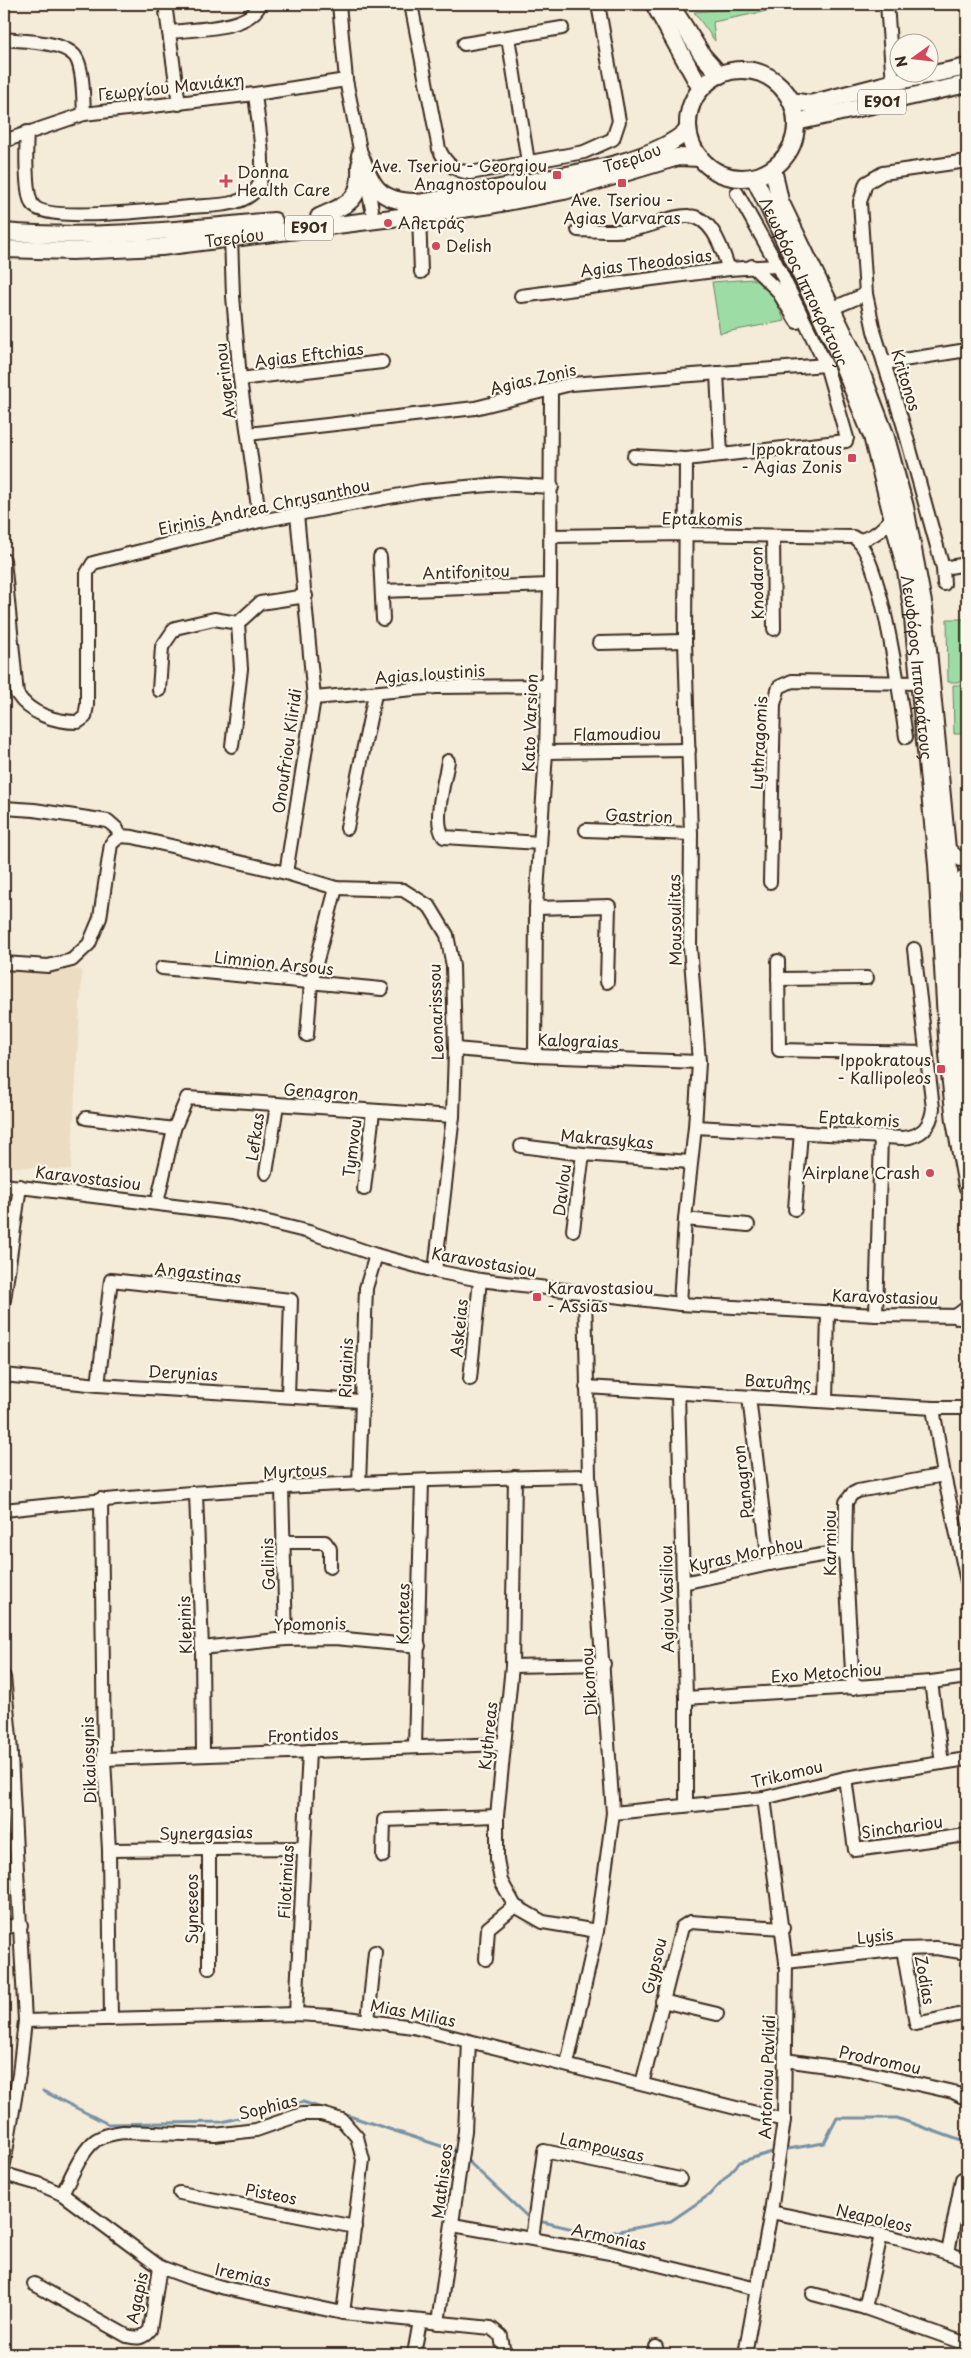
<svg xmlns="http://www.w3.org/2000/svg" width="971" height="2358" font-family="'Playpen Sans',sans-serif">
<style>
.built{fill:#ecddc2}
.green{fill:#9ddca5;stroke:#6c8362}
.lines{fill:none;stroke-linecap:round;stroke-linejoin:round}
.stream{stroke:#7792a5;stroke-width:3}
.minor-casing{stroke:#3b2a1e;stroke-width:16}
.major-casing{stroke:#3b2a1e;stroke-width:20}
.minor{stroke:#fbf7ec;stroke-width:12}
.major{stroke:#fbf7ec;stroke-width:16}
.poi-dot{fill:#d1495b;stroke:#fbf7ec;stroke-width:2}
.labels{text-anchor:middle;stroke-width:4.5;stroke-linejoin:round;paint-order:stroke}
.shield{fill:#fbf7ec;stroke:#75685c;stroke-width:1}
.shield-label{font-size:15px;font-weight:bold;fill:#3b2a1e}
.street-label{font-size:16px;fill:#3b2a1e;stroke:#fbf7ec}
.poi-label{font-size:16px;fill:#3b2a1e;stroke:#fbf7ec;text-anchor:end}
</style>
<rect width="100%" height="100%" fill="#f4ebd9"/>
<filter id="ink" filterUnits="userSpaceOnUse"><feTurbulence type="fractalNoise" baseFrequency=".02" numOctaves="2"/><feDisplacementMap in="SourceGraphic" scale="10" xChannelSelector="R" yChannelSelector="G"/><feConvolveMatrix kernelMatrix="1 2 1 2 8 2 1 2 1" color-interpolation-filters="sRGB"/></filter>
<g filter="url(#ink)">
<path class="built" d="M4 965 82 970 71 1170 4 1166Z"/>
<g class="green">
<path d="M756 7H787L713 22 715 41 694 12Z"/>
<path d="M753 279 770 290 785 321 720 333 712 282Z"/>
<path d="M947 619H967V682H948Z"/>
<path d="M953 685H967V734H954Z"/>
</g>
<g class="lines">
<g class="stream">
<path d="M43 2091 108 2124 222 2122 303 2102 328 2110"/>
<path d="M343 2114 456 2151"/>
<path d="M788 2149 824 2143 837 2118H897L967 2143"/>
<path d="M469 2162 530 2219"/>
<path d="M543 2222 599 2235 671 2221 709 2195 740 2162 772 2152"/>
</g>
<defs>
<g id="minor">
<path d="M165 4 179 104"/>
<path d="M339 4 346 80 372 209"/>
<path d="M411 4 439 149C446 164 453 170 470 173L584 152 613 139 619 121 598 4"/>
<path d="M887 4 893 83"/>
<path d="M169 32C194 29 250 30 260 4"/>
<path d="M508 37 528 162"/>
<path d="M4 39C23 41 62 41 75 56 84 68 83 99 84 114"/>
<path d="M464 44 562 28"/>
<path d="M27 132C26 148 25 192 32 204 44 224 165 209 189 207 211 205 247 208 259 185 267 168 257 115 255 94"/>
<path d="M4 141 84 114 255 94 346 80"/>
<path d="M419 214 421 272"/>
<path d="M578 230C600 231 622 233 643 227 658 224 674 215 689 216 713 217 722 250 729 269"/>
<path d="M231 237 233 296 240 379 260 521"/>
<path d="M752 266 777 290 797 322"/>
<path d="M521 296 729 269 776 266"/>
<path d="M833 308 866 294"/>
<path d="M884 363 967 350"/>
<path d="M717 373 721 455"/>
<path d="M240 379 382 362"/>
<path d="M248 434 475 408 571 384 826 365"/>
<path d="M634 456 686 459 846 441 847 438 826 365 773 257 737 193"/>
<path d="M551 536 686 534 853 537C881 551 901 703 906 737"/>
<path d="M773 536 774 629"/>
<path d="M859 540C875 537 882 529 893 517"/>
<path d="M380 557 383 619"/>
<path d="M4 560 17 694C30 714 55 722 78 722L85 717 87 705V573L93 563 260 521 422 491 500 484 552 487"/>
<path d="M943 568 967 564"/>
<path d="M944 584 943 568 903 424 874 331 866 294 860 202 866 183 883 173 967 161"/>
<path d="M382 591 550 585"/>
<path d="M599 643 685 641"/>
<path d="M159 690 162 647 175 628 214 619 238 623"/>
<path d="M314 698 436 687 547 686"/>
<path d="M232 746 241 669 238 623 260 603 306 596"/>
<path d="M546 752 689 750"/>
<path d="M448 761C445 780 432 822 444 837L540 843"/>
<path d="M4 808 34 810 108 821 117 829 120 836"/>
<path d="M347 828 375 694"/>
<path d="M586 830 691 834"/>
<path d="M947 847 961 860 967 861"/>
<path d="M286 873 314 698 297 514"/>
<path d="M770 882 774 704 779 687 792 681 919 683"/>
<path d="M951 891 967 873"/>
<path d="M536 908 609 906 607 982"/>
<path d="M778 961 779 1050 926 1053"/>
<path d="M4 963 48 966 72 960 89 944 100 918 111 844 120 836 133 837 286 873 336 888 403 890 430 907 447 935 453 966 455 1049 453 1116 435 1271"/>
<path d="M162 968 382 989"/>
<path d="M778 979 867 978"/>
<path d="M307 1035 311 983 336 888"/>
<path d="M455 1049 535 1056 699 1062"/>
<path d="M535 1056 536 908 546 752 550 585 551 390"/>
<path d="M86 1118 174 1129"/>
<path d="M695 1127 903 1138C922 1136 931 1126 933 1108L914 949"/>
<path d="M521 1146 583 1154 690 1162"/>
<path d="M266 1173 277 1105"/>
<path d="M4 1185 231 1213 309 1232 376 1255 435 1271 480 1280 680 1304 876 1315 967 1316"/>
<path d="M364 1189 373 1112"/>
<path d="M157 1203 174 1129 187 1098 453 1116"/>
<path d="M795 1209 801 1132"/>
<path d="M685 1219 748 1225"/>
<path d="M573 1230 583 1154"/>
<path d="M4 1300 20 1186"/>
<path d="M680 1304 685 1219 695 1127 699 1062 690 946 691 834 685 641 686 459"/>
<path d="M876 1315 881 1136"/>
<path d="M4 1375 98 1385 361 1401"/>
<path d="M470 1379 480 1280"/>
<path d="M98 1385 111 1280 291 1300 288 1396"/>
<path d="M586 1387 933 1408H967"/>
<path d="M678 1393 686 1698V1805"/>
<path d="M749 1397 769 1564"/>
<path d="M826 1401 828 1312"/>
<path d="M933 1408 944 1475 967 1581"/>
<path d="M515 1477 512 1666 497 1816V1859L501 1881 515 1906 543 1922 597 1931"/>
<path d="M359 1484 366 1288 376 1255"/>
<path d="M282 1488 286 1639"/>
<path d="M196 1494 202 1648 203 1755"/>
<path d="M101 1499 104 1759 109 1850 111 2019"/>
<path d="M4 1510C198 1489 394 1479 589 1476"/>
<path d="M283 1542H325L330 1549V1567"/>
<path d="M683 1583 769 1564 845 1551"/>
<path d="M202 1648 286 1639 335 1638 419 1646"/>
<path d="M512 1666 604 1664"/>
<path d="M4 1677 10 1737 25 2021 19 2074 4 2164"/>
<path d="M931 1682 942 1763"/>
<path d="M853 1688 845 1551 846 1502 852 1494 858 1491 944 1475"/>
<path d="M686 1698 931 1682 967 1677"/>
<path d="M415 1747 422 1481"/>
<path d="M104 1759 503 1744"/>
<path d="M845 1778 855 1850 967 1835"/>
<path d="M613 1813 764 1798 845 1778 967 1759"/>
<path d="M109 1850 304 1848"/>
<path d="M383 1856 384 1820 497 1816"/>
<path d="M4 1927 21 1925"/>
<path d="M903 1949 916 2024 967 2013"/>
<path d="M486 1959 488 1928 515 1906"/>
<path d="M786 1962 903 1949 936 1948 967 1953"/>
<path d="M209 1968V1849"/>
<path d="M662 2001 717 2014"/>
<path d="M296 2014 309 1751"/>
<path d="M25 2021 296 2014 332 2016 413 2027 784 2120"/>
<path d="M368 2021 375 1952"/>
<path d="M785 2060 855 2070 953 2092 967 2099"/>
<path d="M567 2064 597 1931 613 1813 589 1476 585 1294"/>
<path d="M642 2084 682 1927 690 1922 783 1928"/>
<path d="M4 2174 39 2184 62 2194 160 2267 190 2278 225 2288 343 2313 491 2328 501 2336 504 2354"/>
<path d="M180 2193 355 2227"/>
<path d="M62 2194C71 2178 81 2151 96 2140 104 2135 115 2133 123 2132L215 2135 256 2130 302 2114H321L342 2120 357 2137 363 2160 343 2313"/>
<path d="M771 2212C837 2226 905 2236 967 2260"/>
<path d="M453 2225 610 2253 757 2289"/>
<path d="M532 2238 544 2151 680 2179"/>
<path d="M948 2253 962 2179"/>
<path d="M34 2284 127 2336C138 2339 143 2338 150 2330L160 2267"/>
<path d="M813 2294 865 2308 967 2344"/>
<path d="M865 2308 881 2235"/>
<path d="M438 2323 465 2131 469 2042"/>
<path d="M414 2354 420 2321"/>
<path d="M655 2354 656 2347"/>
<path d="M745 2354 771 2212 784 2120 786 1962 764 1798"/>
</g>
<g id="major">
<path d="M654 4 701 89"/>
<path d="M670 4 703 56 720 75"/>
<circle cx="742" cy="124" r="54"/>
<path d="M791 101 810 104 899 81 967 67"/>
<path d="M796 122 967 84"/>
<path d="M360 155C372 187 379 201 415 202"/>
<path d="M773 169 780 201 857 361 885 434 905 507 924 608 951 891 958 1029 967 1102"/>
<path id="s1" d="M754 177 833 341 872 436 906 571 912 608 937 864 948 1054 955 1121 967 1186"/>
<path id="s2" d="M405 205C442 200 478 192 515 185 564 175 651 164 688 130"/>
<path d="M319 217C348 204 362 201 360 165"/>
<path d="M4 232C94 240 184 229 274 221"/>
<path id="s3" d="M4 249 72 251 161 247 448 211 491 205 564 191 678 157 700 158"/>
<path d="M959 1316 967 1310"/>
</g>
</defs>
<use href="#minor" class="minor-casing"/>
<use href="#major" class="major-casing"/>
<use href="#minor" class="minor"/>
<use href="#major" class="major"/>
</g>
</g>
<g class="poi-dot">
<rect x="552" y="170" width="10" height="10" rx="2.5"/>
<path d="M223.5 173.5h5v5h5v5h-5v5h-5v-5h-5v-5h5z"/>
<rect x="617" y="178" width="10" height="10" rx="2.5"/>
<circle cx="388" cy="223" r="5"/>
<circle cx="436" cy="246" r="5"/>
<rect x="847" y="453" width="10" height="10" rx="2.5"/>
<rect x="936" y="1064" width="10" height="10" rx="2.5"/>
<circle cx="930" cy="1173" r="5"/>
<rect x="532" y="1292" width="10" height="10" rx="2.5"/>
</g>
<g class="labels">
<g class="shield">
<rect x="858" y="89.5" width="48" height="25" rx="4"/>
<rect x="285" y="215.5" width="48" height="25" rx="4"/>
</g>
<g class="shield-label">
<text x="882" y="107">E901</text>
<text x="309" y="233">E901</text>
</g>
<g class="street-label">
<text transform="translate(171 87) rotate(-6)" y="6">Γεωργίου Μανιάκη</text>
<text dy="6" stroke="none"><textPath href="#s2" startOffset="232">Τσερίου</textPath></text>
<text dy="6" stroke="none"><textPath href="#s3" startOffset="231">Τσερίου</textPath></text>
<text transform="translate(646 263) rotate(-7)" y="6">Agias Theodosias</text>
<text dy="6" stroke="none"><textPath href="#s1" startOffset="116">Λεωφόρος Ιπποκράτους</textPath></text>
<text transform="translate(309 355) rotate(-7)" y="6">Agias Eftchias</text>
<text transform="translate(533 379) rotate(-13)" y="6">Agias Zonis</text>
<text transform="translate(906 380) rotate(73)" y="6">Kritonos</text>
<text transform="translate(225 381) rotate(-97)" y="6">Avgerinou</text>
<text transform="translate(264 507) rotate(-12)" y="6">Eirinis Andrea Chrysanthou</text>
<text transform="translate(702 519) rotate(1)" y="6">Eptakomis</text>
<text transform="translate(466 572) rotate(-2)" y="6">Antifonitou</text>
<text transform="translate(757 583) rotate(-91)" y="6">Knodaron</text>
<text dy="6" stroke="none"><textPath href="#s1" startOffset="521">Λεωφόρος Ιπποκράτους</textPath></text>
<text transform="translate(430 674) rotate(-4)" y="6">Agias Ioustinis</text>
<text transform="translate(530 723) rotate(-88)" y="6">Kato Varsion</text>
<text transform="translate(617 734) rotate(-1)" y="6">Flamoudiou</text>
<text transform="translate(759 743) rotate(-87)" y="6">Lythragomis</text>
<text transform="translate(287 751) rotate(-82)" y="6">Onoufriou Kliridi</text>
<text transform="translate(639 816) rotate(2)" y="6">Gastrion</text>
<text transform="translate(675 920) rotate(-91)" y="6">Mousoulitas</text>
<text transform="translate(274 963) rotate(6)" y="6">Limnion Arsous</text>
<text transform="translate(436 1012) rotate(-92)" y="6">Leonarisssou</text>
<text transform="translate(578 1041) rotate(2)" y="6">Kalograias</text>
<text transform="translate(321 1092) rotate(4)" y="6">Genagron</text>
<text transform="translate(859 1119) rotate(3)" y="6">Eptakomis</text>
<text transform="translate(255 1137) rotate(-82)" y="6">Lefkas</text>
<text transform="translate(607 1139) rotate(5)" y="6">Makrasykas</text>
<text transform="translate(352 1148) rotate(-83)" y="6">Tymvou</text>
<text transform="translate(88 1178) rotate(7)" y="6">Karavostasiou</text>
<text transform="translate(562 1190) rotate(-83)" y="6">Davlou</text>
<text transform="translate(484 1262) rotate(10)" y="6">Karavostasiou</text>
<text transform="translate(198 1273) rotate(6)" y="6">Angastinas</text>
<text transform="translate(885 1297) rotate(2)" y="6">Karavostasiou</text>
<text transform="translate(459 1328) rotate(-84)" y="6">Askeias</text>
<text transform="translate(346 1368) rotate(-88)" y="6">Rigainis</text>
<text transform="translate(183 1373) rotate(3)" y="6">Derynias</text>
<text transform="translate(778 1382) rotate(3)" y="6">Βατυλης</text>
<text transform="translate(295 1471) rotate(-3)" y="6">Myrtous</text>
<text transform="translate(743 1482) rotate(-97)" y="6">Panagron</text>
<text transform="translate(830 1543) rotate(-90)" y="6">Karmiou</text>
<text transform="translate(746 1554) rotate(-12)" y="6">Kyras Morphou</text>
<text transform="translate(268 1564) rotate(-92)" y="6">Galinis</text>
<text transform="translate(667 1599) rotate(-91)" y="6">Agiou Vasiliou</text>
<text transform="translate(403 1614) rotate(-89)" y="6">Konteas</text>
<text transform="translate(310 1624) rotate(-1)" y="6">Ypomonis</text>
<text transform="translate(185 1625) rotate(-92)" y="6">Klepinis</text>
<text transform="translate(826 1673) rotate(-4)" y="6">Exo Metochiou</text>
<text transform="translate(589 1682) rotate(-94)" y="6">Dikomou</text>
<text transform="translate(303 1735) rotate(-2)" y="6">Frontidos</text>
<text transform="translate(488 1736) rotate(-84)" y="6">Kythreas</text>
<text transform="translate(89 1760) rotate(-92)" y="6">Dikaiosynis</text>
<text transform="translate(787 1774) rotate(-13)" y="6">Trikomou</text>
<text transform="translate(902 1827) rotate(-8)" y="6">Sinchariou</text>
<text transform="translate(206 1833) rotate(-1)" y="6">Synergasias</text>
<text transform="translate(286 1882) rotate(-87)" y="6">Filotimias</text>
<text transform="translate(192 1909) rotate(-90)" y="6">Syneseos</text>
<text transform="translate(875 1936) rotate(-6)" y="6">Lysis</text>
<text transform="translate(654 1966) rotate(-76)" y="6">Gypsou</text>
<text transform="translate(925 1980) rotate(80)" y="6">Zodias</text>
<text transform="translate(413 2013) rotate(11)" y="6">Mias Milias</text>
<text transform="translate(880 2060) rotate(12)" y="6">Prodromou</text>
<text transform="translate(767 2077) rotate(-88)" y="6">Antoniou Pavlidi</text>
<text transform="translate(268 2107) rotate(-14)" y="6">Sophias</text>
<text transform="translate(602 2147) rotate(12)" y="6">Lampousas</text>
<text transform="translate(442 2181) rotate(-83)" y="6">Mathiseos</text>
<text transform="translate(271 2194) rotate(11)" y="6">Pisteos</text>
<text transform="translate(874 2218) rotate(13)" y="6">Neapoleos</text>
<text transform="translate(609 2237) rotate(12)" y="6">Armonias</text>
<text transform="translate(243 2275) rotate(13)" y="6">Iremias</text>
<text transform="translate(137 2298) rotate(-78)" y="6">Agapis</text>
</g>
<g class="poi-label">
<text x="547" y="172">Ave. Tseriou - Georgiou<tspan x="547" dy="18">Anagnostopoulou</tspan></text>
<text x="237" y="178" text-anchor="start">Donna<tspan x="237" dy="18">Health Care</tspan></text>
<text x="622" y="206" text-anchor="middle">Ave. Tseriou -<tspan x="622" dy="18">Agias Varvaras</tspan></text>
<text x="398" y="229" text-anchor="start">Αλετράς</text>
<text x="446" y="252" text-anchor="start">Delish</text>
<text x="842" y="455">Ippokratous<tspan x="842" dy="18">- Agias Zonis</tspan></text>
<text x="931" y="1066">Ippokratous<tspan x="931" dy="18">- Kallipoleos</tspan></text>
<text x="920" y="1179">Airplane Crash</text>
<text x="547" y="1294" text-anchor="start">Karavostasiou<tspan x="547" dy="18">- Assias</tspan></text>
</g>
</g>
<rect width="971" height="2358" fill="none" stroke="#fbf7ec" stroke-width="20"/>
<rect x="10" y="10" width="951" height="2338" fill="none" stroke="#3b2a1e" stroke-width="2" filter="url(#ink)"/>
<g transform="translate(914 58) rotate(255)"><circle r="24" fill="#fbf7ec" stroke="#aea59a"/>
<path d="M0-4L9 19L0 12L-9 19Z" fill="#d1495b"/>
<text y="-8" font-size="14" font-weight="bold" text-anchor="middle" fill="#3b2a1e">N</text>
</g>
</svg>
